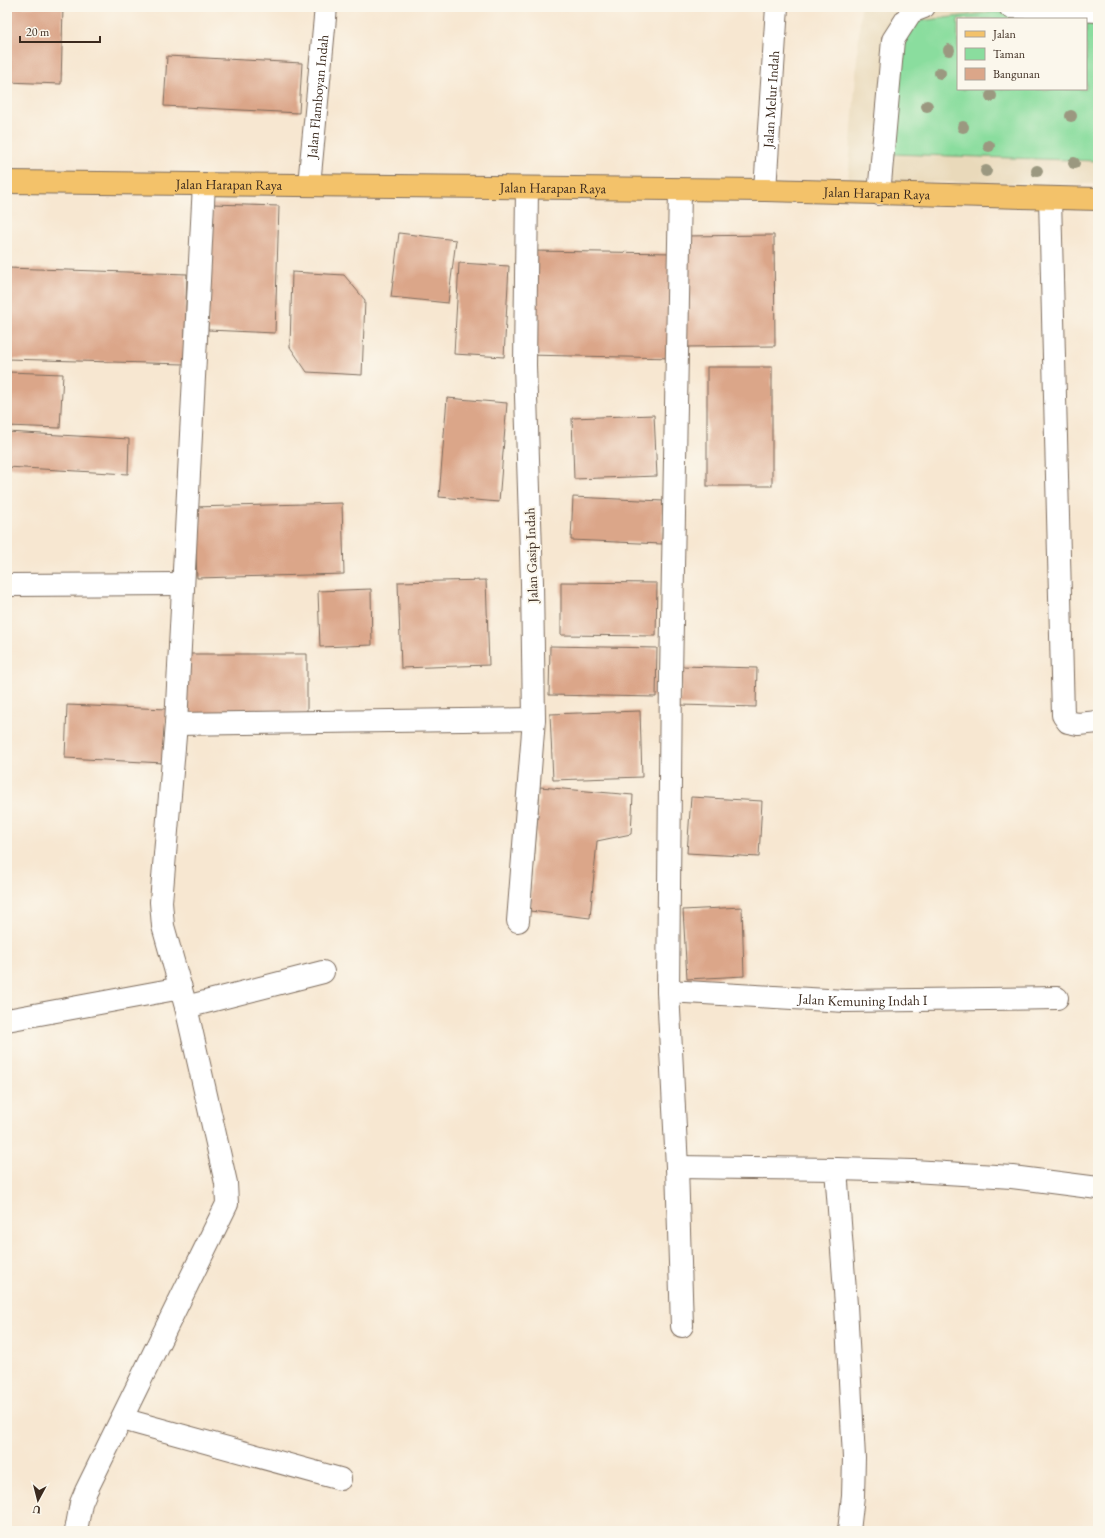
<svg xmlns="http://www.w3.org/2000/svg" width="1105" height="1538" font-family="'EB Garamond',serif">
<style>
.built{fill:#e9d9ba;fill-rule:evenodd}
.green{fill:#8add9e;stroke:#62845e}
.building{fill:#dba689}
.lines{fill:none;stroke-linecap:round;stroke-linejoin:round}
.minor-casing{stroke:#7d6c5d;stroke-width:24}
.major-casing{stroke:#7d6c5d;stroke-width:24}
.minor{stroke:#fff;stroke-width:22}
.major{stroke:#f3c26a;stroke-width:22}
.tree{fill:#9b9880}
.labels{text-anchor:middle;stroke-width:4;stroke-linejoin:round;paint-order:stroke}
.street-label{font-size:14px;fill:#3b2a1e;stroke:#fbf7ec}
</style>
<rect width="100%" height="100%" fill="#fbf7ec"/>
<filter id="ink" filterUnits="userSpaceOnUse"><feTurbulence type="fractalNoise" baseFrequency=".025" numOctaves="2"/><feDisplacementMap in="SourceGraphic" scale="8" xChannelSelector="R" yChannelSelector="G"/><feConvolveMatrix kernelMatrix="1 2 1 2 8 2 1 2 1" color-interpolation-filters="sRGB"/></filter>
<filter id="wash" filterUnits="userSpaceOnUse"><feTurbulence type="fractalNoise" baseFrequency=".012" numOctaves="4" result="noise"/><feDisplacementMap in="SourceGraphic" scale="16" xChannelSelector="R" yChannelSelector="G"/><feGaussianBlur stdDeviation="0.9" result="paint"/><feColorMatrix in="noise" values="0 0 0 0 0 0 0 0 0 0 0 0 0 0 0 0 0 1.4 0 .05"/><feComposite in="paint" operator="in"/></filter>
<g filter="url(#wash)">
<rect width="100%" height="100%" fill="#f7e7d1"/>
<path class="built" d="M861 7H1098V184L848 181ZM958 19H1086V89H958Z"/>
<path class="green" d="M995 12 1083 19H958V89H1086V19L1090 20 1095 27 1098 36V161L893 154 894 57 907 30 919 21Z"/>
<g id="blocks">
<g class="building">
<path d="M7 7H63L61 84 7 82Z"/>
<path d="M167 56 302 63 299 113 164 106Z"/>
<path d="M212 204 279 206 275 333 208 330Z"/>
<path d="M399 233 456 240 448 303 391 297Z"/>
<path d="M774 235 775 346 684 347 683 236Z"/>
<path d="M528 251 676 253 674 358 526 355Z"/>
<path d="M459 263 509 266 504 357 454 354Z"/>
<path d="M7 268 187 274 184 364 7 359Z"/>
<path d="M292 272 344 275 365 300 362 375 307 372 290 347Z"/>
<rect x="707" y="367" width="65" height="119"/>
<path d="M8 372 63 374 60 428 7 426Z"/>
<path d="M447 398 507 403 499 502 439 497Z"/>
<path d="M654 415 657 476 574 479 572 418Z"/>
<path d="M7 432 129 439 128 474 7 467Z"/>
<path d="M573 497 663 501 662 544 571 540Z"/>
<path d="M342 503 344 574 197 578 194 507Z"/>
<path d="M486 580 489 665 401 668 398 582Z"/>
<path d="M561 582 657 583 656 636 561 635Z"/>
<path d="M371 589 372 645 320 647 318 591Z"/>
<path d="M550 646 657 648 656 697 549 695Z"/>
<path d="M186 654H307V722L186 721Z"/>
<path d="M682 666 757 668 756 707 680 705Z"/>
<path d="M67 705 167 709 164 763 65 758Z"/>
<path d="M640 711 642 777 553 780 550 714Z"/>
<path d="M540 787 633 795 631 834 597 841 590 918 530 911Z"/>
<path d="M691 797 762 801 759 857 687 853Z"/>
<path d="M742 907 744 976 687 979 683 910Z"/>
</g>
</g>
</g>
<g filter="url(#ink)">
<use href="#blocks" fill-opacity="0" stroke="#7d6c5d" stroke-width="1"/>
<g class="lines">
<defs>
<g id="minor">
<path d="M1010 7 1098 11"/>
<path id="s1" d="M309 185 326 7"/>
<path d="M680 190 671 676 668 991 677 1167 682 1326"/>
<path id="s2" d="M765 190 777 7"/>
<path d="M879 194 893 40 911 12 924 7"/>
<path d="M1050 198 1063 715 1068 722 1078 724 1098 722"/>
<path d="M7 585 183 584"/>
<path d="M176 724 534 719"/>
<path d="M518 921 534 719 532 583 525 365 527 188"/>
<path id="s3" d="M668 991 845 1001 1057 998"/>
<path d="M186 1007 323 972"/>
<path d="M7 1020 181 988"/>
<path d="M677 1167 836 1169 846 1305 854 1458 853 1496 849 1531"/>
<path d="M836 1169 913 1171 1012 1177 1098 1188"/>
<path d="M122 1419 340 1479"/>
<path d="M76 1531 81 1503 86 1491 227 1204 226 1183 186 1007 163 926 161 902 176 724 204 184"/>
</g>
<g id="major">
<path id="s4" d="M7 182 765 190 1098 199"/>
</g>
</defs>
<use href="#minor" class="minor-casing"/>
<use href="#major" class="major-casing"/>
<use href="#minor" class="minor"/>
<use href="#major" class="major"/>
</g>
<g class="tree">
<circle cx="949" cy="50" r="6"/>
<circle cx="940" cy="73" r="6"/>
<circle cx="991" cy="96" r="6"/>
<circle cx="927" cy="106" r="6"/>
<circle cx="1071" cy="116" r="6"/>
<circle cx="963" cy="127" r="6"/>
<circle cx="989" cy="146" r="6"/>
<circle cx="1074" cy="163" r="6"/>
<circle cx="986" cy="171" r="6"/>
<circle cx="1037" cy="171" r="6"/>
</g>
</g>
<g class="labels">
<g class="street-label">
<text dy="5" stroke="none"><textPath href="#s1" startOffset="89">Jalan Flamboyan Indah</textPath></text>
<text dy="5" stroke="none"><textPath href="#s2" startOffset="91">Jalan Melur Indah</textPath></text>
<text dy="5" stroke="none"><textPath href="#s4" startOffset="222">Jalan Harapan Raya</textPath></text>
<text dy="5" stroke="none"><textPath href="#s4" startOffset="546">Jalan Harapan Raya</textPath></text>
<text dy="5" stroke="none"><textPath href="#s4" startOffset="870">Jalan Harapan Raya</textPath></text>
<text transform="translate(531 555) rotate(-92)" y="5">Jalan Gasip Indah</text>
<text dy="5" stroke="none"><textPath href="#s3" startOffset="195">Jalan Kemuning Indah I</textPath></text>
</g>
</g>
<rect width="1105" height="1538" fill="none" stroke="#fbf7ec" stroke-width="24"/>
<rect x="957" y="18" width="130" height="72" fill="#fbf7ec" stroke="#aea59a"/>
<rect x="965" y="31" width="20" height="6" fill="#f3c26a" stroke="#aea59a"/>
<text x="993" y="38" font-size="12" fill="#3b2a1e">Jalan</text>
<rect x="965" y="48" width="20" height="12" fill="#8add9e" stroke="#aea59a"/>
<text x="993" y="58" font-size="12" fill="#3b2a1e">Taman</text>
<rect x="965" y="68" width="20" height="12" fill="#dba689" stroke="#aea59a"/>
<text x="993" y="78" font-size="12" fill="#3b2a1e">Bangunan</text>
<g transform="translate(38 1500) rotate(187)" stroke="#fbf7ec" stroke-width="3" paint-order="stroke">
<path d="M0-3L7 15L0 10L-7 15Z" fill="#3b2a1e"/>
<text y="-6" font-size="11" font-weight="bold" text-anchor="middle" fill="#3b2a1e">U</text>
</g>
<path d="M20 36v6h80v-6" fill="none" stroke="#3b2a1e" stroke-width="2"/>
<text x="26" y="36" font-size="12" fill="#3b2a1e" stroke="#fbf7ec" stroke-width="3" paint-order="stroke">20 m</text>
</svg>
